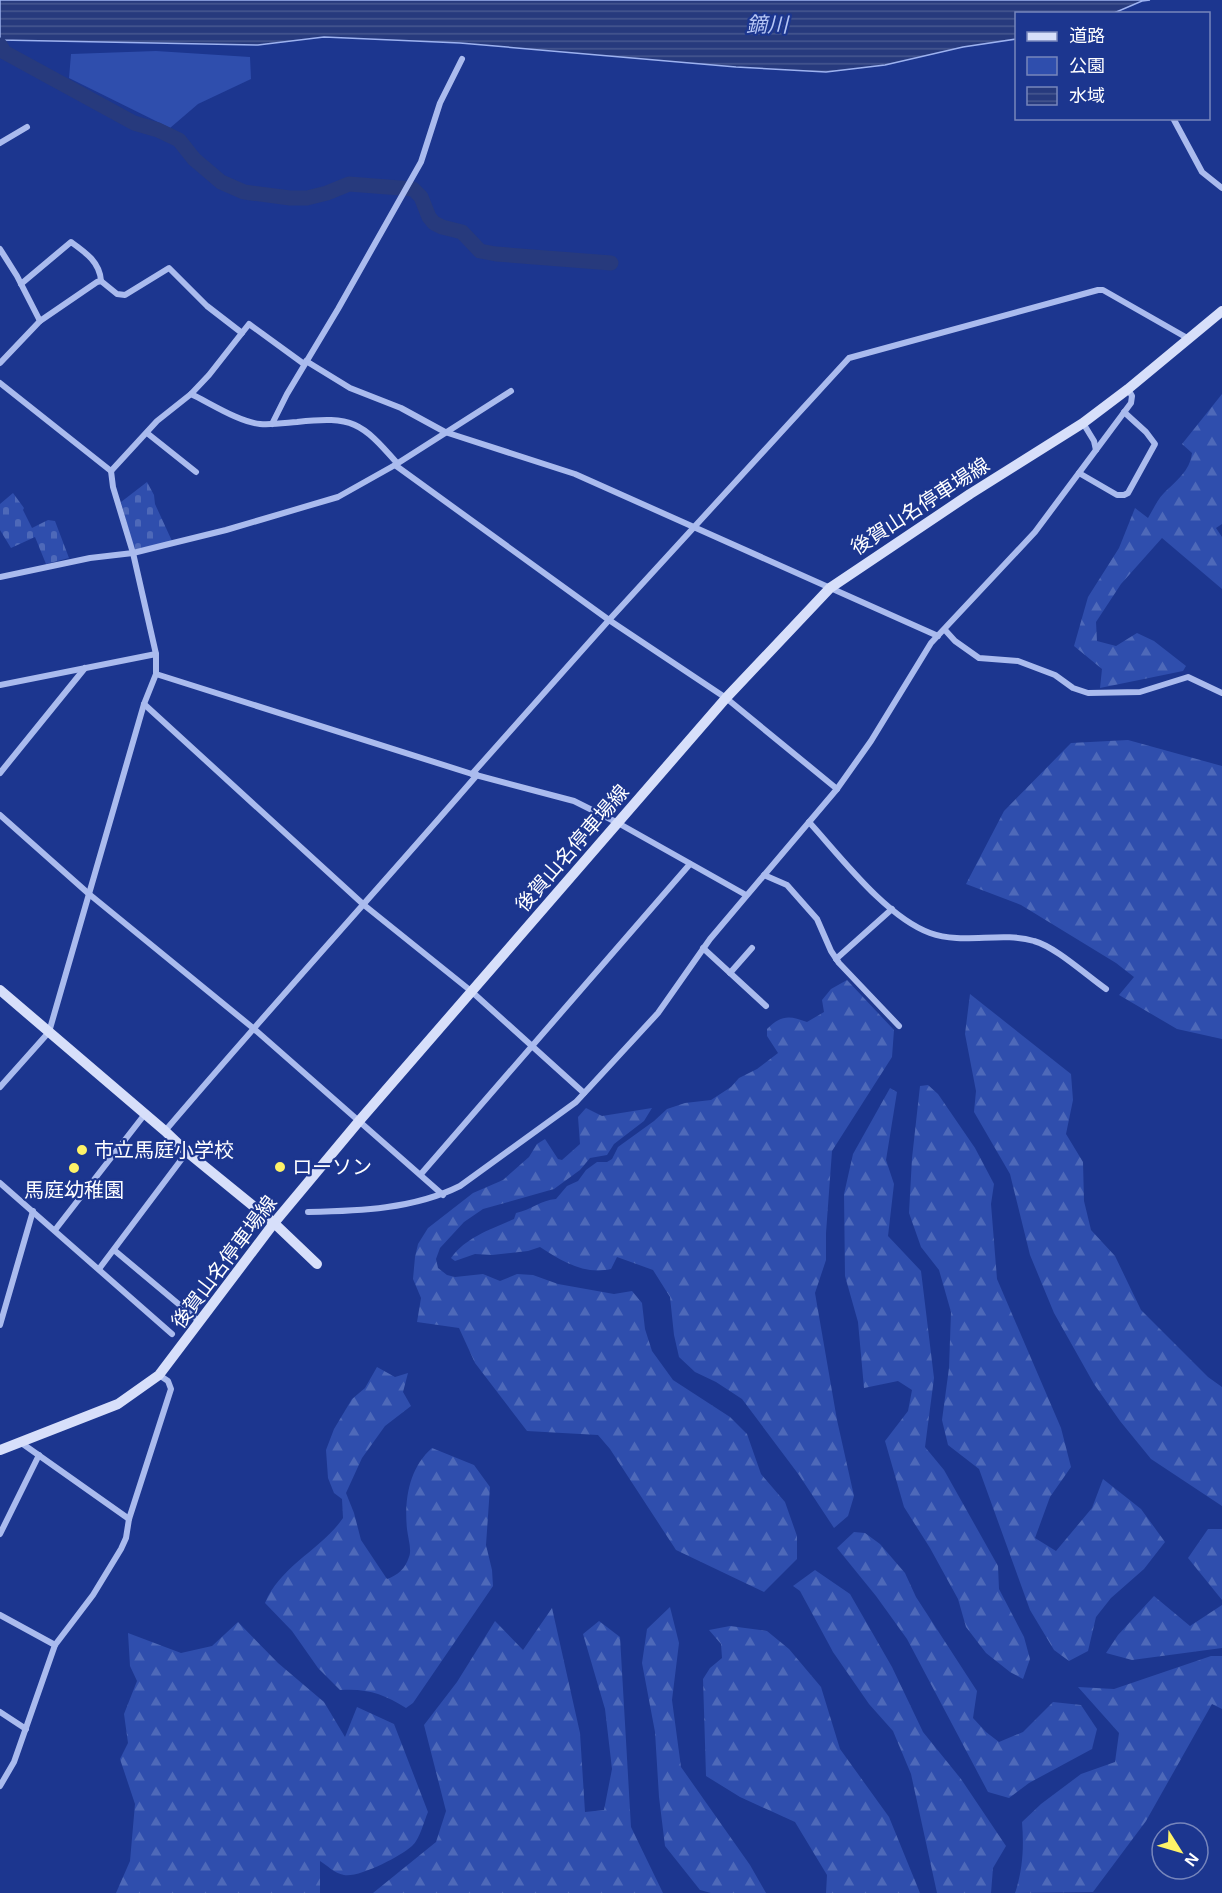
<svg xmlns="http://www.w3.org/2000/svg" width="1222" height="1893" font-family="Arial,'Noto Sans JP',sans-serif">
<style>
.forest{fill:url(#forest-firs)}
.cemetery{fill:url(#cemetery-stones)}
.park{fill:#2f4ead}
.water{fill:url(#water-rules);stroke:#9db2f0;stroke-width:1.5}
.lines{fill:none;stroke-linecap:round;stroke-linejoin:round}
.river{stroke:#273a7d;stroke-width:15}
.street{stroke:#abe;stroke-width:6}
.secondary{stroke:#d7dffa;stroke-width:10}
.poi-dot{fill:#fef268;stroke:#1c368f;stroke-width:2}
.labels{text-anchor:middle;stroke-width:4.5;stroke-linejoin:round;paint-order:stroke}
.street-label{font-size:20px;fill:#fff;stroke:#1c368f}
.poi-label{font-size:20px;fill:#fff;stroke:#1c368f;text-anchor:start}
.water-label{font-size:21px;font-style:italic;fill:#b6c6f5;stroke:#1c368f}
</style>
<defs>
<pattern id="forest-firs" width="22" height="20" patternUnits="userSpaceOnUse" patternTransform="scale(1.5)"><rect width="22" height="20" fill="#2f4ead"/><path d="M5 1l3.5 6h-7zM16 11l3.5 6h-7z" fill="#4e69b9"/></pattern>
<pattern id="cemetery-stones" width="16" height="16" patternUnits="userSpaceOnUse" patternTransform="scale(1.5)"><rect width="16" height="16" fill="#2f4ead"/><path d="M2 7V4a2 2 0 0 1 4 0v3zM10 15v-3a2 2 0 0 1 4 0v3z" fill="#4e69b9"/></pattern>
<pattern id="water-rules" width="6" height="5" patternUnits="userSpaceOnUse" patternTransform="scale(1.5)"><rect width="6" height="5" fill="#273a7d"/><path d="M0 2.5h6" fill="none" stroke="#475890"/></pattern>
</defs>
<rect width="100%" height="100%" fill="#1c368f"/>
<g class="forest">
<path d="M1222 394V524L1216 528 1222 537V589L1162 538 1121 584 1096 622 1097 641 1116 646 1137 633 1154 641 1186 666 1183 671 1100 688 1102 669 1074 646 1088 597 1119 548 1135 508 1148 518C1153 510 1157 500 1164 493 1176 481 1190 471 1192 453L1182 444Z"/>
<path d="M1128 740 1222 766V1039L1177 1029 1119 995 1134 977 1116 963 1021 905 966 884 1004 811 1071 743Z"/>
<path d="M847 980 894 1030 892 1057 832 1151 826 1233V1260L815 1293 837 1420 854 1496 848 1516 834 1528 799 1475 742 1399 716 1382 695 1372 679 1357 674 1335 670 1297 653 1270 617 1257 611 1269C584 1275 561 1261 540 1247L528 1251 492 1255 475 1254 455 1261 451 1258C466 1237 492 1229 514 1219L516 1213C531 1210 541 1200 556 1199L567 1186 578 1181 586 1170 597 1162H607L612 1159 618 1147 654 1121 667 1109 685 1103 711 1100 731 1087 739 1078 757 1069 778 1053 767 1036V1029C781 1015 789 1015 807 1022L824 1012 822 1000 831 989Z"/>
<path d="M970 994 1071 1074 1073 1100 1066 1134 1083 1162 1084 1201 1091 1230 1115 1256 1141 1310 1208 1377 1222 1387V1506L1151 1459 1120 1421 1094 1384 1054 1313 1030 1255 1010 1174 974 1112 976 1091 965 1034Z"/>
<path d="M928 1085 938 1094 975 1148 994 1184 991 1204 997 1279 1061 1428 1071 1467 1050 1497 1035 1538 1056 1551 1092 1508 1103 1479 1141 1509 1165 1542 1144 1569 1111 1598 1096 1617 1088 1651 1069 1661 1054 1650 1030 1610 979 1469 948 1445 942 1420 949 1368 951 1312 939 1270 921 1247 909 1213 912 1158 920 1086Z"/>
<path d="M890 1088 897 1092 886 1160 894 1184 888 1236 921 1271 934 1378 925 1447 944 1470 998 1566 999 1589 1024 1637 1030 1659 1023 1679 1010 1672 986 1653 966 1627 958 1599 930 1548 904 1507 885 1441 908 1411 912 1390 898 1381 864 1388 858 1322 845 1276 844 1194 853 1154Z"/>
<path d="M586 1108 602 1116 652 1108 644 1121 614 1144 607 1155 590 1158 580 1170 554 1189 483 1209 464 1222 440 1248 436 1259 438 1268 447 1275 455 1277 483 1274 500 1281 517 1274 533 1275 558 1284 614 1294 632 1291 642 1303 645 1329 652 1351 673 1380 730 1417 747 1434 761 1474 785 1502 797 1536V1559L764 1592 676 1550 610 1449 598 1435 527 1431 475 1363 459 1328 417 1322 421 1298 413 1279 415 1257 418 1244 428 1228 473 1193 503 1180 529 1157 537 1144 545 1139 558 1159 562 1160 580 1144 578 1117Z"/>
<path d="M377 1367 395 1377 408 1373 403 1392 411 1406 385 1426 362 1458 346 1493 354 1513 361 1540 387 1579C398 1575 405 1569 409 1557 412 1550 408 1538 407 1529 404 1500 409 1468 432 1448L474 1465 490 1487 486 1545 492 1570 493 1586 413 1703 406 1708C384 1694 367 1688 340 1690L318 1668 292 1631 265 1603C280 1566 322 1549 343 1518L342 1499 334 1493 328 1478 326 1450 334 1429 352 1399 365 1388Z"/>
<path d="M1208 1529H1222V1600L1188 1558Z"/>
<path d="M854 1532 865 1533 880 1544 905 1573 916 1597 977 1691 973 1718 986 1732 999 1742 1023 1732 1053 1702 1081 1705 1097 1729 1092 1749 1029 1783 1009 1798 988 1792 907 1639 876 1596 837 1548Z"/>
<path d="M815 1570 850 1594 892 1667 923 1732 961 1779 1006 1846 993 1868 991 1893H937L911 1774 893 1731 869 1704 833 1652 800 1591 793 1586Z"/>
<path d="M1154 1596 1190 1626 1222 1605V1648L1132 1660 1106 1653 1118 1635Z"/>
<path d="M670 1607 679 1643 672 1700 681 1767 750 1865 766 1893H711L700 1890 665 1846 659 1797 655 1732 642 1663 647 1629Z"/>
<path d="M552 1608 580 1733 585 1812 604 1810 612 1769 605 1709 583 1634 599 1621 620 1637 631 1827 663 1893H373L436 1842 446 1811 424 1725 457 1682 495 1621 523 1650Z"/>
<path d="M238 1622 278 1663 324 1702 345 1737 357 1707 394 1724 428 1812C424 1821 420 1839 412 1846 401 1856 359 1878 344 1875 334 1873 328 1866 320 1861V1893H116L130 1861 135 1804 120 1759 128 1743 124 1714 137 1681 130 1666 128 1633 181 1653 212 1646Z"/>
<path d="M730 1626 767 1631 789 1649 821 1687 840 1749 889 1817 920 1893H826L827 1875 795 1822 740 1797 706 1776 703 1679 710 1668 722 1658 721 1644 709 1630Z"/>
<path d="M1211 1656H1222V1709L1212 1704 1146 1821 1093 1892 1015 1893C1023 1870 1024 1846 1022 1822L1041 1804 1081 1774 1115 1762 1119 1733 1078 1687 1114 1689Z"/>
</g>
<g class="cemetery">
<path d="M147 482 154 495 155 504 172 541 134 550 121 502Z"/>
<path d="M13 493 24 508 23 510 32 528 48 520 55 521 69 558 46 564 35 537 11 548 0 530V504Z"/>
</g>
<path class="park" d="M156 51 250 57 251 79 198 104 170 128 69 78 71 54Z"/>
<path class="water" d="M0 0H1150L1142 1 1114 13 1016 14V39L963 47 885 65 826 72 736 67 460 43 324 37 258 45 0 40Z"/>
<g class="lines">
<path class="river" d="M0 45 4 52 134 123 158 130 179 140 194 159 221 182 244 192 290 198H307L327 193 349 184 413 189 421 197 429 217 434 223 442 227 462 232 480 251 496 254 611 263"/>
<g class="street">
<path d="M1173 118 1202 172 1222 188"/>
<path d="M0 143 27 127"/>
<path d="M0 249 17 276 40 321"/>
<path d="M21 284 71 242C85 252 100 262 101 281"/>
<path d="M306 361 350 388 401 408 445 432 575 474 938 636"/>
<path d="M0 363 40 321 97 282 101 281 117 294 125 295 169 268 207 306 242 333"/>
<path d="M0 383 111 471 113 487 133 553 156 654V674L144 704 49 1032 0 1087"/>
<path d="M191 394C210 403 239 422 260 424 272 425 285 423 297 422 353 416 361 422 397 463"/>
<path d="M1083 423 1094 441 1096 450"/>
<path d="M272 424 287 394 338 309 421 162 440 103 462 59"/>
<path d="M147 433 196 472"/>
<path d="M395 465 609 620 726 698 837 789"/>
<path d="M111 471 157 421 191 394 209 375 249 324 304 364"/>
<path d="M1079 473 1117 495H1124L1128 493 1155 444 1146 432 1124 412"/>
<path d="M0 577 90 558 133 553 165 545 226 530 338 497 395 465 511 391"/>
<path d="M945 630 955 641 979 658 1018 661 1055 675 1073 688 1088 693 1140 692 1188 677 1222 693"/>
<path d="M156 674 472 774 574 801 618 823 746 895"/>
<path d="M0 685 156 654"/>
<path d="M144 704 364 905 471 991 584 1093"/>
<path d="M0 773 85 668"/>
<path d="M472 774 609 620 849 358 1098 290H1103L1189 339"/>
<path d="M0 815 89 894 253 1028 443 1195"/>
<path d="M809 822C840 856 886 917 930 933 963 945 1001 931 1034 941 1056 947 1087 976 1106 989"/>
<path d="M764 875 787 885 817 919 831 951 839 963 899 1026"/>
<path d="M703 948 766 1006"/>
<path d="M836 959 892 909"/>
<path d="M730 973 752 948"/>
<path d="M165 1131C267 1011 374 894 477 775"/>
<path d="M421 1174 690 864"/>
<path d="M0 1183 172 1334"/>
<path d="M308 1212C359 1211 414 1209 460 1186L576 1102 658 1013 710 939 837 789 871 741 931 643 1035 532 1131 403 1132 396 1128 389"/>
<path d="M55 1230 145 1114"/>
<path d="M114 1250 200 1322"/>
<path d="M99 1269 187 1152"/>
<path d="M0 1325 33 1211"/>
<path d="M20 1442 129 1519"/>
<path d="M0 1534 39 1455"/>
<path d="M0 1615 55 1645"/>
<path d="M0 1712 26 1729"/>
<path d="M0 1786 14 1762 55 1645 93 1595 121 1549 126 1538 129 1519 171 1389 168 1381 159 1375"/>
</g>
<g class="secondary">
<path d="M0 990 165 1131 187 1152 274 1223 317 1264"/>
<path d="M0 1450 118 1404 159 1375 274 1223 360 1120 726 698 830 588 970 494 1083 423 1128 389 1222 311"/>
</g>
</g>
<g class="poi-dot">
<circle cx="82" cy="1150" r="6"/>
<circle cx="280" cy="1167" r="6"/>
<circle cx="74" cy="1168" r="6"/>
</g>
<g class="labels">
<g class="street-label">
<text transform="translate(920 506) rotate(-33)" y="7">後賀山名停車場線</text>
<text transform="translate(572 848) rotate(-49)" y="7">後賀山名停車場線</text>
<text transform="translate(224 1262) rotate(-53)" y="7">後賀山名停車場線</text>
</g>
<g class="poi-label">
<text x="94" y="1157">市立馬庭小学校</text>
<text x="292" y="1174">ローソン</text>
<text x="74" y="1197" text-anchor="middle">馬庭幼稚園</text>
</g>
<g class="water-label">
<text x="767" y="32">鏑川</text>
</g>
</g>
<rect x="1015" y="12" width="195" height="108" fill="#1c368f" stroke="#7786bc" stroke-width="1.5"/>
<rect x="1027" y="32" width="30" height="9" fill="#d7dffa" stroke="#7786bc" stroke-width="1.5"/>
<text x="1069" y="42" font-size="18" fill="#ffffff">道路</text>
<rect x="1027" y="57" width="30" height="18" fill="#2f4ead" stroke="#7786bc" stroke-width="1.5"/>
<text x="1069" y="72" font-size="18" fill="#ffffff">公園</text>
<rect x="1027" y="87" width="30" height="18" fill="url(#water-rules)" stroke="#7786bc" stroke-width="1.5"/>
<text x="1069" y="102" font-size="18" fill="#ffffff">水域</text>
<g transform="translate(1180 1851) rotate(127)"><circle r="28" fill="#1c368f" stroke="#7786bc" stroke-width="1.5"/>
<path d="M0-4.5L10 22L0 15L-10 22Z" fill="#fef268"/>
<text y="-9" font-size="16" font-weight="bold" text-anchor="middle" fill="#ffffff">N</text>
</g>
</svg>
